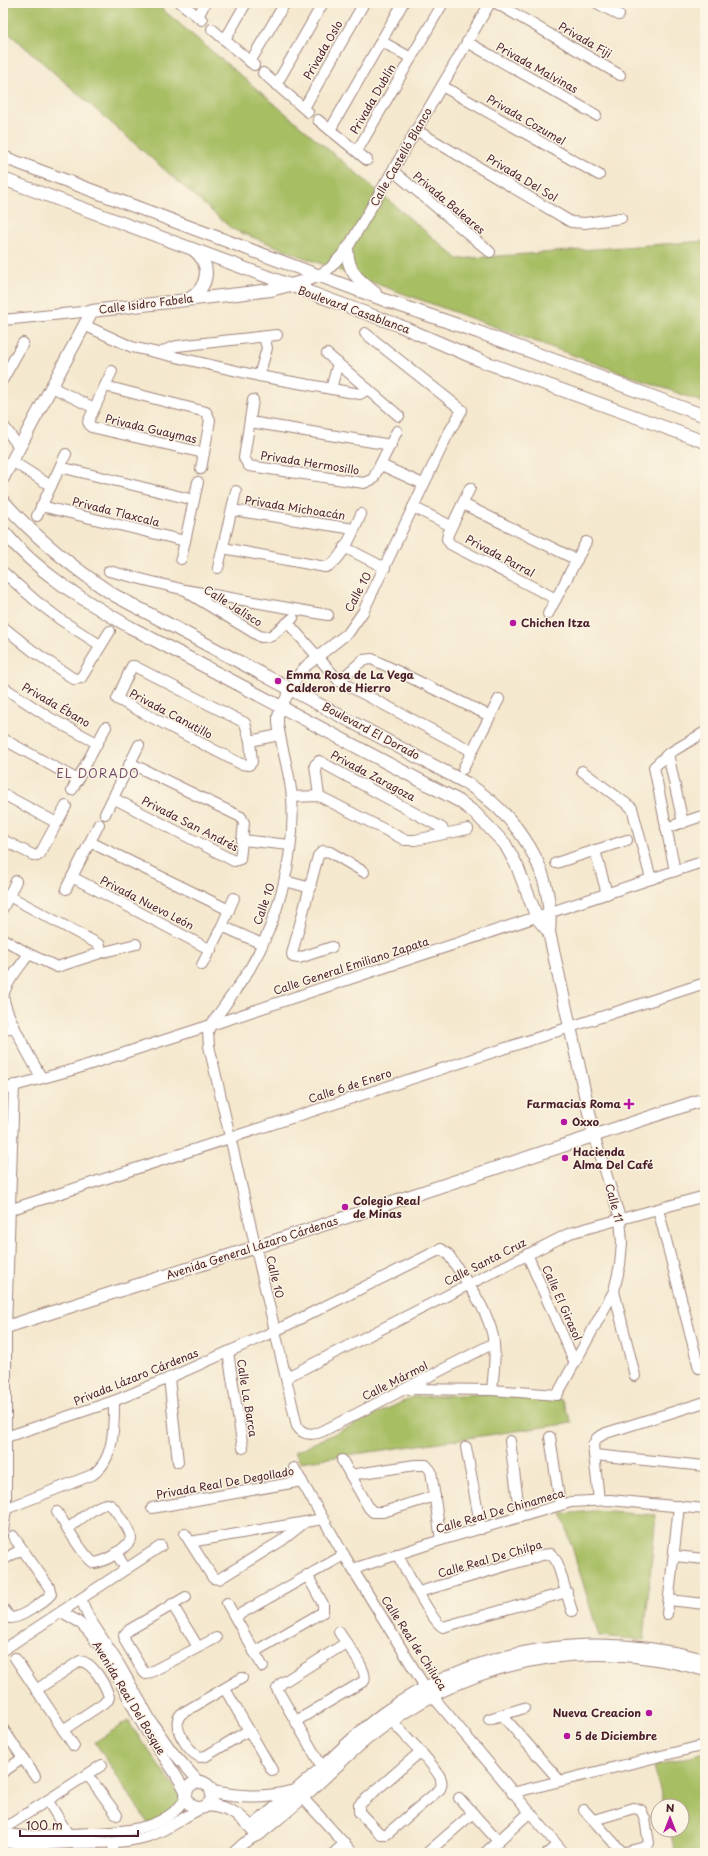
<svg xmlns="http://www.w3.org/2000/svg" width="708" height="1856" font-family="'Playpen Sans',sans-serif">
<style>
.green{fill:#a7be63;stroke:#786e47}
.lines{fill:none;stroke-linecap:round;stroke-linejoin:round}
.minor-casing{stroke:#9f847c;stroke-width:12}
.major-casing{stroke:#9f847c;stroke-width:14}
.minor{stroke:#fff;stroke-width:10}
.major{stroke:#fff;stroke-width:12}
.poi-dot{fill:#b5179e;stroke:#fcf5e5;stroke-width:1.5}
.labels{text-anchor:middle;stroke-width:3;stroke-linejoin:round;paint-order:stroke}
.street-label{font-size:11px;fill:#4a1f2b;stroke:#fcf5e5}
.poi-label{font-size:11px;font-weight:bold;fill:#4a1f2b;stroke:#fcf5e5;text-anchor:start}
.neighbourhood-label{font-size:12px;letter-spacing:1px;fill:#75506c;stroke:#fcf5e5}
</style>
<rect width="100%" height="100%" fill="#fcf5e5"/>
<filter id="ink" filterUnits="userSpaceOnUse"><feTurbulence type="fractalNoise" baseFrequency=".025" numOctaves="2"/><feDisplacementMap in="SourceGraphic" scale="8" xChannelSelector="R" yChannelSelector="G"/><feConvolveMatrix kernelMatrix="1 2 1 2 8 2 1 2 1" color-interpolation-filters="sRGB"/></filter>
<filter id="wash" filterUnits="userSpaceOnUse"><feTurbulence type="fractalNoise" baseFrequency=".012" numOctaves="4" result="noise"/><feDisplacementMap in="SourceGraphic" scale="16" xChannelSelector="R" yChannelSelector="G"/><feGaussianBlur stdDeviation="0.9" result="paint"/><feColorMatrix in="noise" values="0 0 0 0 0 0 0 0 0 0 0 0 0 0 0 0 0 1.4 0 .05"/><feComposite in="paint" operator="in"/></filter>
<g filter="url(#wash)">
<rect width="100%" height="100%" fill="#f4e8ce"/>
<g class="green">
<path d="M3 3H155L458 259 705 241V403L308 259 232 229 3 28Z"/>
<path d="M487 1394 562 1400 572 1423 300 1462 295 1452 413 1397Z"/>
<path d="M592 1511 656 1515 644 1640 599 1636 562 1514Z"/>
<path d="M128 1721 189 1808 151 1828 95 1742Z"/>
<path d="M705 1752V1853H675L670 1830H682V1806H664L654 1766Z"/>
</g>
</g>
<g filter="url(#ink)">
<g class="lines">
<defs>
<g id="minor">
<path d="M181 3 202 20"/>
<path d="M496 3 620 75"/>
<path d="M597 3 619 15"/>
<path d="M198 17 205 3"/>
<path d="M212 29 254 65"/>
<path d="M225 40 246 3"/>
<path d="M381 41 411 58"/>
<path d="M467 42 596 115"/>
<path d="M250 62 285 3"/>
<path d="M263 73 308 112"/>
<path d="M276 85 323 3"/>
<path d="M442 86 599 175"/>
<path d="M304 108 364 3"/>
<path d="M318 120 367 160"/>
<path d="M330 130 403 3"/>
<path d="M416 130 571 222 585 223 621 218"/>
<path d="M357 151 443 3"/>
<path d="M393 171 490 252"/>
<path d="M319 275 330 268 347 249 490 3"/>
<path d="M3 320 92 311"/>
<path d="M84 325 132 347 259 376 360 394 368 389"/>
<path d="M365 333 462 410 447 436 363 612 349 632 306 666 299 674 281 707 278 716V723C281 748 290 772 292 798 296 854 278 922 249 970 237 989 223 1007 211 1025L208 1031 209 1046 297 1426C303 1436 313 1435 323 1431L494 1343"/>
<path d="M162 352 170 348 177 346 277 335"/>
<path d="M327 354 399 416"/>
<path d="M112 371 88 422 91 427 204 453"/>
<path d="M259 376 267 348 264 337"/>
<path d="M3 379 23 343"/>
<path d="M105 386 206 412 210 420 201 469"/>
<path d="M52 387 94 408"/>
<path d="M331 389 338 363"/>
<path d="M253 400 244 458 249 466 364 483 373 479 397 431"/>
<path d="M250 422 391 445"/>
<path d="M3 425 19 447"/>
<path d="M12 461 51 486"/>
<path d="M381 465 423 484"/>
<path d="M60 467 194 500"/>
<path d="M470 488 448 534 447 539 450 544 556 599"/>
<path d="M463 504 577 560"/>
<path d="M41 506 185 541"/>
<path d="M413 507 451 526"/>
<path d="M232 510 354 529"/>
<path d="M37 516 66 454"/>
<path d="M344 547 385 568"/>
<path d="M223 548 325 567C341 564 355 528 361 514"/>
<path d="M181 559 198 482"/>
<path d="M218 568 236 491"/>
<path d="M109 571 185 590 328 615"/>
<path d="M3 572 36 601 61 620 100 645"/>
<path d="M190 594 261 637 271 636 293 618"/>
<path d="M548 614 586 542"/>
<path d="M288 623 339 681 472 751"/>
<path d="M3 627 33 651 74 679 81 678 110 631"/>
<path d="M132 666H134L245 723 250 741 252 762 249 765 241 764 117 699Z"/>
<path d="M339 681 363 660 372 659 490 716"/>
<path d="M3 687 50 718 97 743"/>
<path d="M3 739 78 780"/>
<path d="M250 741 279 735"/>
<path d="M668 754 683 823"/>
<path d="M463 769 499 699"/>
<path d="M582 771 632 808 651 879"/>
<path d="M72 790 106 727"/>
<path d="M3 794 57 823"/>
<path d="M319 796 315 765 319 761 442 828 445 833"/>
<path d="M292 797 319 796 405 840H415L468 829"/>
<path d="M113 798 234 861 240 859 244 823 241 817 130 763"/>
<path d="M105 814 139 745"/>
<path d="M666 828 705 815"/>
<path d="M3 840 33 855 37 856 40 854 66 806"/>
<path d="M242 840 290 845"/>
<path d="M90 842 229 910"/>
<path d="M595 850 607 894"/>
<path d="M556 863 627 840"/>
<path d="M675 871 654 767 668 754 705 732"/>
<path d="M72 877 211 950"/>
<path d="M285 881 311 888"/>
<path d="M66 889 99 824"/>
<path d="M9 896 100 945V953"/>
<path d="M3 908 16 881"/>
<path d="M222 926 262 944"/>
<path d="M3 939 29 954 57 967 100 953 136 944"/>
<path d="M332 947 299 958 293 957 292 954 318 856 323 851 330 852 364 872"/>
<path d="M29 954C22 964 7 981 4 993 0 1007 33 1062 41 1077"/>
<path d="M202 965 222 926 234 898"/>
<path d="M3 1031 14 1026"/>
<path d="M3 1089 72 1070 211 1025 705 861"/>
<path d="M658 1209 699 1368"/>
<path d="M3 1212 705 983"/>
<path d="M527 1254 574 1361"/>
<path d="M614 1291 635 1376"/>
<path d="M228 1352 243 1448"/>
<path d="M287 1377 570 1233 705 1196"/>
<path d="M169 1378 178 1462"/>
<path d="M409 1389 492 1390 557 1395 614 1291 620 1265 622 1243 620 1218 594 1135"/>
<path d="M550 1437 560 1504"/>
<path d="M3 1438 114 1401 169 1378 275 1331 441 1249 448 1254C463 1277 483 1302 491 1329 497 1348 494 1370 492 1390"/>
<path d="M510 1441 520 1517"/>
<path d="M466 1447 481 1529"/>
<path d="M594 1455 705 1466"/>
<path d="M342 1460 369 1508 373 1512H383L435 1496"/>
<path d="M294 1468 344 1555 425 1687 564 1853"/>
<path d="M350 1475 415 1465H426L431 1471 441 1540"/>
<path d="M599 1500 593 1445 597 1438 606 1433 705 1402"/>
<path d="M152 1508 302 1481"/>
<path d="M3 1510 92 1475C115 1460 114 1425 114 1401"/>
<path d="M57 1512C65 1524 83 1556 94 1563 106 1562 125 1549 131 1539 131 1530 124 1523 120 1517 117 1512 113 1505 107 1504 99 1503 75 1523 68 1529"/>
<path d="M3 1531 6 1509V1327L14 1085"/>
<path d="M185 1534 213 1578 219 1579 281 1541 304 1523"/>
<path d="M190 1542 323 1519"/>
<path d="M116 1553 126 1569"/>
<path d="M397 1554C404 1566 433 1624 443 1627L567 1592"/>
<path d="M674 1556 705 1559"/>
<path d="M3 1560 22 1549"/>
<path d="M353 1569 441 1540 571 1502 610 1500 705 1509"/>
<path d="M419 1592 542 1555 551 1554 557 1562 572 1611"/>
<path d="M186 1597 129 1630 124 1635 125 1641 143 1671 146 1674 151 1672 216 1638"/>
<path d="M81 1599 88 1616 119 1664 153 1724 171 1750 199 1782"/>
<path d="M669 1600 705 1604"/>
<path d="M227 1603 263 1667"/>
<path d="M172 1604 198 1647"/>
<path d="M3 1608 10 1618C20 1619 45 1601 51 1594L49 1587 13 1536"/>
<path d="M61 1612C68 1616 76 1619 82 1625 106 1647 127 1699 145 1729 158 1751 175 1770 186 1793"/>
<path d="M667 1614 679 1506"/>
<path d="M235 1617 344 1555"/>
<path d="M3 1650 161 1546"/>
<path d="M254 1652 323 1612V1604L307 1575"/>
<path d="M15 1658 74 1746"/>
<path d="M242 1678 181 1714C170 1725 188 1752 200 1757L206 1756 249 1730"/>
<path d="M225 1689 272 1770"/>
<path d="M36 1690 80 1661C93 1662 106 1686 109 1697L108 1700 63 1730"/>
<path d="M388 1715 392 1721C405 1736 431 1760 440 1777 442 1781 442 1785 440 1789L387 1834H380L359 1812V1805L420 1752"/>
<path d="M502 1715 560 1781"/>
<path d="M489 1719 524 1708"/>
<path d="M296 1721 364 1681C369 1671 345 1642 339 1632"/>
<path d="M3 1729 35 1776"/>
<path d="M3 1772 23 1758"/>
<path d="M326 1774 277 1689 282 1683 346 1643"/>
<path d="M88 1775 117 1815"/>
<path d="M297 1793 303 1798 353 1853"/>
<path d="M512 1793 705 1745"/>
<path d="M459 1798 498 1841"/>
<path d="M48 1801 68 1834"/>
<path d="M584 1810 623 1853"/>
<path d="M594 1820 634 1808 641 1810 645 1819 649 1843 645 1847 622 1853"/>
<path d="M11 1824 102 1765"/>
<path d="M3 1832C22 1839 45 1835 64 1834 104 1832 161 1837 186 1798"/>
<path d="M3 1842C26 1846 50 1844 73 1843 99 1843 127 1844 152 1835 169 1829 183 1817 200 1809"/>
<path d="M113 1850V1853"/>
<path d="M233 1853 244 1843 258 1835"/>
<path d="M334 1853 345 1843"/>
<path d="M427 1853 473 1813"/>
<path d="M485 1853 529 1813"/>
<path d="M548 1853 557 1845"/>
</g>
<g id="major">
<path d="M3 157 384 300 478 332 705 416"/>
<path d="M3 179 398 325 482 361 705 442"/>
<path d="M347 249C348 273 358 279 375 293"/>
<path d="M189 299C209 287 212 265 194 250"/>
<path d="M3 478 92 311 271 290 305 281 319 275"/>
<path d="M3 501C36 538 73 568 114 595L468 784C518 817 555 870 549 932L594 1135"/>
<path d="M3 531C38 573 83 600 130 627L459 801 475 813 505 844 517 866 537 918 549 932"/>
<path d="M3 1328 256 1247 705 1099"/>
<circle cx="199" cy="1795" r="13"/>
<path d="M212 1792C240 1797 263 1799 290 1792"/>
<path d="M208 1805C233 1808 242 1817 258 1835 273 1822 289 1810 304 1796 326 1777 346 1755 369 1737 470 1658 582 1635 705 1670"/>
<path d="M252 1828C275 1807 300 1788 323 1767 343 1748 362 1729 384 1713 480 1646 593 1630 705 1660"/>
</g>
</defs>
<use href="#minor" class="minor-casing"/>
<use href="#major" class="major-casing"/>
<use href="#minor" class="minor"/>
<use href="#major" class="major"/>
</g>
</g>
<g class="poi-dot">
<circle cx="513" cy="623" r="4"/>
<circle cx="278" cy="681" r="4"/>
<path d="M627 1098h4v4h4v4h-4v4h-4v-4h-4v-4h4z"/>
<circle cx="564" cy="1122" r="4"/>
<circle cx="565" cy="1158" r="4"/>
<circle cx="345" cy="1207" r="4"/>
<circle cx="649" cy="1713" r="4"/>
<circle cx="567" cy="1736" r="4"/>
</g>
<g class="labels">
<g class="street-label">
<text transform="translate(585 40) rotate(30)" y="4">Privada Fiji</text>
<text transform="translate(323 50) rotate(-60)" y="4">Privada Oslo</text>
<text transform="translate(537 68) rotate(29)" y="4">Privada Malvinas</text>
<text transform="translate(373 99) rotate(-60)" y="4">Privada Dublín</text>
<text transform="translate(526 120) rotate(30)" y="4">Privada Cozumel</text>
<text transform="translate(401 157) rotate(-60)" y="4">Calle Castelló Blanco</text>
<text transform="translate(522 178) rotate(31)" y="4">Privada Del Sol</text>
<text transform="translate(449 203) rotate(40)" y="4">Privada Baleares</text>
<text transform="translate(146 304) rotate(-7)" y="4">Calle Isidro Fabela</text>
<text transform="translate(354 310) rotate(20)" y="4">Boulevard Casablanca</text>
<text transform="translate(151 429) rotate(13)" y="4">Privada Guaymas</text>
<text transform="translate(310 463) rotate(9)" y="4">Privada Hermosillo</text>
<text transform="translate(295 508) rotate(9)" y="4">Privada Michoacán</text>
<text transform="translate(116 512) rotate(14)" y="4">Privada Tlaxcala</text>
<text transform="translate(500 556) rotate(28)" y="4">Privada Parral</text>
<text transform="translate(358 592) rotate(-62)" y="4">Calle 10</text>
<text transform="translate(233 606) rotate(32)" y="4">Calle Jalisco</text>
<text transform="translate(56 705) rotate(30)" y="4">Privada Ébano</text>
<text transform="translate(171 714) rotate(28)" y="4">Privada Canutillo</text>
<text transform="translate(371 731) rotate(28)" y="4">Boulevard El Dorado</text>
<text transform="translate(373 776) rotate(28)" y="4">Privada Zaragoza</text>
<text transform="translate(190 824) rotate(27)" y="4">Privada San Andrés</text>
<text transform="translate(147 903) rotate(27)" y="4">Privada Nuevo León</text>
<text transform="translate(264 904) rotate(-71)" y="4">Calle 10</text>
<text transform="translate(351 966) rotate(-18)" y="4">Calle General Emiliano Zapata</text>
<text transform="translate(350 1086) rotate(-18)" y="4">Calle 6 de Enero</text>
<text transform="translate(614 1203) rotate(75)" y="4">Calle 11</text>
<text transform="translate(252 1248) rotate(-18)" y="4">Avenida General Lázaro Cárdenas</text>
<text transform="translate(485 1262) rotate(-27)" y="4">Calle Santa Cruz</text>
<text transform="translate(275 1277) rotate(77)" y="4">Calle 10</text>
<text transform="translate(562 1303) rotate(66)" y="4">Calle El Girasol</text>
<text transform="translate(136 1377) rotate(-22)" y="4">Privada Lázaro Cárdenas</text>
<text transform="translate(395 1381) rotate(-27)" y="4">Calle Mármol</text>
<text transform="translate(247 1398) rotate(81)" y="4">Calle La Barca</text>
<text transform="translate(225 1483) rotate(-10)" y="4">Privada Real De Degollado</text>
<text transform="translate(500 1511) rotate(-16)" y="4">Calle Real De Chinameca</text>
<text transform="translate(490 1559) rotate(-16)" y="4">Calle Real De Chilpa</text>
<text transform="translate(414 1643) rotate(57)" y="4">Calle Real de Chiluca</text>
<text transform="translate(129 1698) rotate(59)" y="4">Avenida Real Del Bosque</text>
</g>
<g class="poi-label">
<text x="521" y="627">Chichen Itza</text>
<text x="286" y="679">Emma Rosa de La Vega<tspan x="286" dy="13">Calderon de Hierro</tspan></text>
<text x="621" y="1108" text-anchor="end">Farmacias Roma</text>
<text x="572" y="1126">Oxxo</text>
<text x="573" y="1156">Hacienda<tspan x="573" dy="13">Alma Del Café</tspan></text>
<text x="353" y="1205">Colegio Real<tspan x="353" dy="13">de Minas</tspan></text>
<text x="641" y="1717" text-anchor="end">Nueva Creacion</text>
<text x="575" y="1740">5 de Diciembre</text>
</g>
<g class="neighbourhood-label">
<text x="98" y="778">EL DORADO</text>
</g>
</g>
<rect width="708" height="1856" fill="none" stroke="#fcf5e5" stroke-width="16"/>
<g transform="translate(670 1818)"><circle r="19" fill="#fcf5e5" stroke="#b59f9b"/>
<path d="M0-3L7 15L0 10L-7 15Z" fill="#b5179e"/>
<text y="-6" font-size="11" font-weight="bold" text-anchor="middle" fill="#4a1f2b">N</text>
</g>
<path d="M20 1830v6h118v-6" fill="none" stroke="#4a1f2b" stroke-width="2"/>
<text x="26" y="1830" font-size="12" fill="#4a1f2b" stroke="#fcf5e5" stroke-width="3" paint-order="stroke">100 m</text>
</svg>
